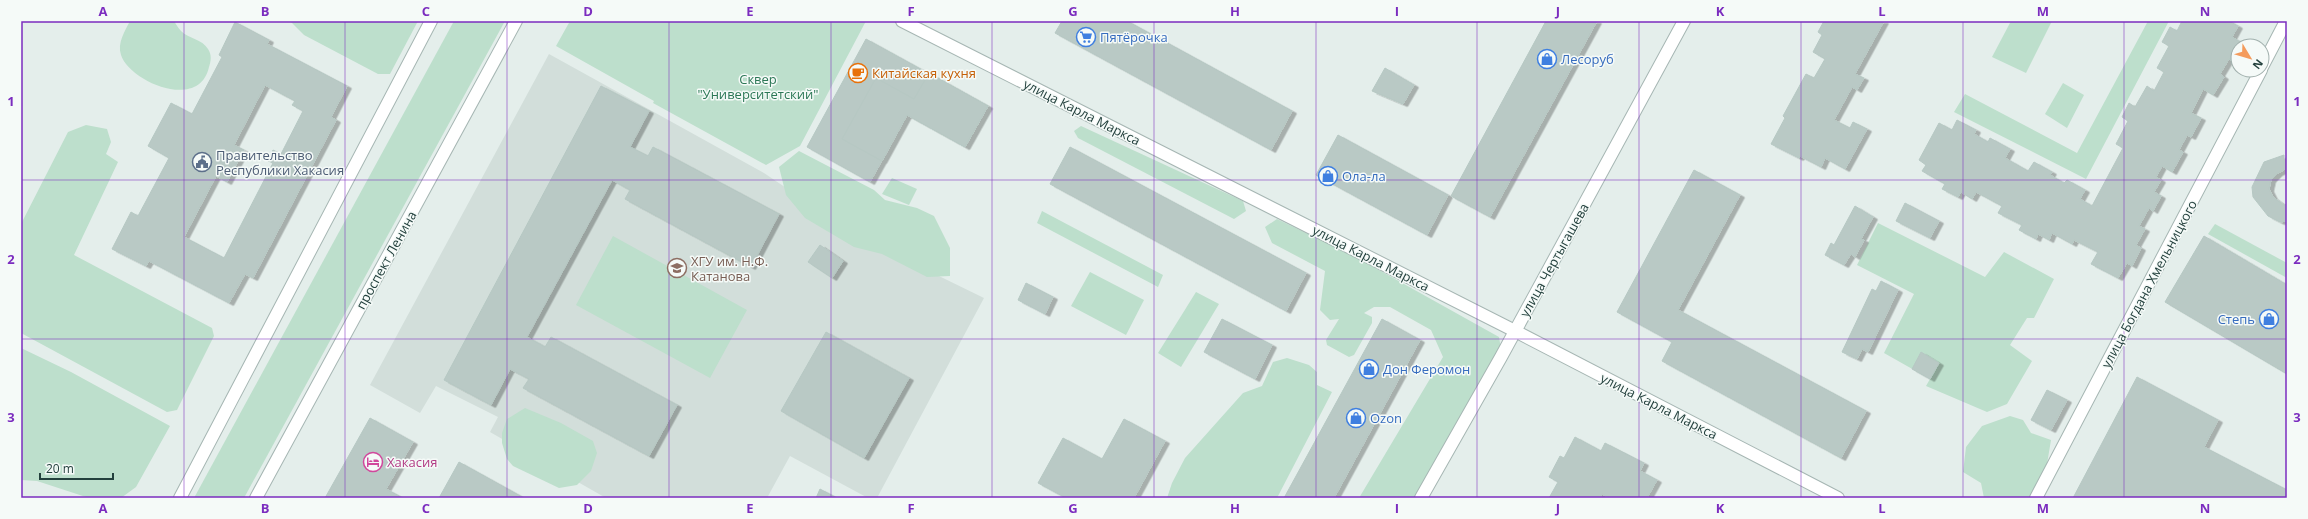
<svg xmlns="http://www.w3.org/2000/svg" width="2308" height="519" font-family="'Open Sans',sans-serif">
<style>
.built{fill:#d2deda}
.green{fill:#bddfcc}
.building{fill:#b9c9c5;stroke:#b6c8c3;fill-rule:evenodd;filter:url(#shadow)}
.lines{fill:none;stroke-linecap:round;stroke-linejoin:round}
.minor-casing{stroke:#a6b6b3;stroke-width:14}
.minor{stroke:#fff;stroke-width:12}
.grid{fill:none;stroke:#7b2cbf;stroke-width:1;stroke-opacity:0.55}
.labels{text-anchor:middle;stroke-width:3;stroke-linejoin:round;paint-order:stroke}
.shop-label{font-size:13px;fill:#366cbe;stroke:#f5faf8;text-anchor:start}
.food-label{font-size:13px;fill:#c56008;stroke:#f5faf8;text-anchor:start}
.park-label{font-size:13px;fill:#2c7856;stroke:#f5faf8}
.street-label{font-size:13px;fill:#23403d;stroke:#f5faf8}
.service-label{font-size:13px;fill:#4e5e75;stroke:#f5faf8;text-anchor:start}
.education-label{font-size:13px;fill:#785e54;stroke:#f5faf8;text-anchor:start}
.hotel-label{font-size:13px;fill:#b23c85;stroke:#f5faf8;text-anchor:start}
.neatline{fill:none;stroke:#7b2cbf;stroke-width:1.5}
.grid-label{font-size:13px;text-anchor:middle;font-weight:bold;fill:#7b2cbf}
</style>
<defs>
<filter id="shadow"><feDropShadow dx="4.5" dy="2.5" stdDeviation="0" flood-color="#0004"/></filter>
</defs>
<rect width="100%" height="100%" fill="#e4eeeb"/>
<path class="built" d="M549 54 764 173 859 237 984 298 877 498H868L790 456 767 498H606L490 432 498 417 436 386 420 413 370 385Z"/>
<g class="green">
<path d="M130 21H174C176 24 178 28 181 31 189 39 202 39 208 49 212 55 211 61 209 67 199 112 129 81 121 55 117 43 125 31 130 21Z"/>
<path d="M290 21H418L390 74H378L304 35Z"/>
<path d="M454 21H505L244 498H194Z"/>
<path d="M570 21H866L800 146 766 165 653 103 654 101 556 46Z"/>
<path d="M2011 21H2052L2026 73 1992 57Z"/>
<path d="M2148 21H2169L2086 179 1954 112 1965 94 2077 153Z"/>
<path d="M2063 83 2084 95 2067 128 2045 114Z"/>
<path d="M86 125 107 129 111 142 106 154 118 162 74 255 212 328 214 336 177 410 167 412 21 333V224L68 132Z"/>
<path d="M1081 126 1243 201 1246 211 1234 219 1078 138 1074 131Z"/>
<path d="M799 151 874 190 885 200 917 208 934 216 950 248V276L927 277 882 254 854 247 805 218 786 195 779 167Z"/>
<path d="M892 178 917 189 909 205 882 194Z"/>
<path d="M1042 211 1163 275 1158 287 1037 223Z"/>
<path d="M1277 219 1352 255 1499 337 1501 349 1418 498H1359L1443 357 1431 330 1390 307H1374L1364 313 1372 317V323L1354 355 1349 357 1327 345 1326 340 1339 319 1330 320 1320 310 1325 271 1272 243 1265 227Z"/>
<path d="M1878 223 1985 277 2004 252 2054 279 2034 318H2027L2010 345 2032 361 2007 404 1987 412 1926 386 1930 379 1884 353 1914 294 1857 265Z"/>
<path d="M2215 224 2287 263V278L2208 234Z"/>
<path d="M613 236 747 310 710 378 576 305Z"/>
<path d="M1090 272 1144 300 1126 335 1071 306Z"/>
<path d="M1196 292 1219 304 1181 367 1158 353Z"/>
<path d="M21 348 71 372 170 426 136 487 121 498H89L37 481 21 480Z"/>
<path d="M1287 358 1309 365 1317 372V385L1332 392 1277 498H1167L1172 483 1185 458 1243 393 1262 386 1273 362Z"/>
<path d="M525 408 561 423 593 441 597 453 591 471 577 485 559 488 513 466 507 459 502 443V433L507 419Z"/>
<path d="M2010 416 2023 420 2031 433 2051 440 2047 464 2030 498H1984L1981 483 1963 472 1966 447 1982 426Z"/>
</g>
<g class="building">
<path d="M1062 21H1127L1292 111 1271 150 1055 33Z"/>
<path d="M1546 21H1597L1490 217 1451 196Z"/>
<path d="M1824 21H1884L1855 74 1864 78 1857 90 1852 87 1834 120 1850 128 1853 122 1867 129 1845 169 1825 158 1821 167 1800 156 1799 158 1771 144 1785 118 1783 116 1806 74 1814 78 1825 59 1813 52 1822 35 1818 32Z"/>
<path d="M2182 21H2229L2238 26 2232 37 2242 43 2238 46 2232 61 2229 59 2220 74 2224 77 2213 95 2203 89 2191 113 2201 118 2191 137 2187 135 2179 150 2183 152 2172 172 2162 166 2156 177 2161 180 2154 192 2161 196 2153 211 2149 208 2139 226 2145 229 2136 245 2141 248 2132 266 2127 263 2118 278 2091 264 2098 252 2074 240 2072 244 2052 233 2049 240 2038 234 2036 239 2019 230 2022 225 1998 213 2002 206 1976 192 1972 199 1961 192 1958 197 1942 189 1945 184 1922 171 1926 165 1919 160 1939 123 1952 130 1957 120 1976 130 1974 134 1988 142 1990 138 2010 149 2005 158 2028 171 2034 162 2052 172 2050 175 2064 183 2067 180 2085 190 2080 199 2092 206 2123 148 2116 144 2128 121 2122 117 2129 103 2135 107 2147 86 2154 91 2164 72 2157 68 2169 46 2162 42 2170 27 2177 31Z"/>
<path d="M235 22 269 40 267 44 347 86 331 117 336 120 253 278 245 274 229 303 149 261 146 266 112 249 131 212 138 216 169 158 148 146 171 103 192 114 222 57 219 55ZM265 85 295 101 292 105 303 111 281 154 273 150 268 161 273 163 224 258 184 237 216 176 227 182 244 150 234 145Z"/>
<path d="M866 39 988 106 965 147 907 115 870 182 807 147Z"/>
<path d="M1385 68 1414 85 1403 104 1372 91Z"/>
<path d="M929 73 988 106 965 147 907 115 882 161 842 139 876 78 914 99Z"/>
<path d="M601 86 649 111 630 147 648 156 653 147 779 214 751 267 625 199 630 190 612 180 527 337 545 347 551 337 677 405 649 456 523 388 529 379 510 369 491 405 444 380Z"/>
<path d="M1338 135 1448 195 1427 235 1316 175Z"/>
<path d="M1070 147 1306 273 1286 311 1050 184Z"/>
<path d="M2284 155V170L2278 173 2271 180 2269 189 2273 197 2284 205 2287 204V221L2280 222 2268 216 2253 197 2252 187 2264 162Z"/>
<path d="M1694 170 1740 195 1678 310 1866 411 1841 458 1662 361 1672 342 1617 312Z"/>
<path d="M1905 203 1939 221 1930 238 1896 221Z"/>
<path d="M1855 206 1873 217 1861 239 1864 240 1855 257 1851 254 1844 265 1825 255 1831 243 1834 245Z"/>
<path d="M2204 236 2287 285V374L2165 302Z"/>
<path d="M820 245 843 261 832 278 808 262Z"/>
<path d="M1881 281 1898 290 1868 352 1862 349 1857 359 1842 352 1872 289 1876 291Z"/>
<path d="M1026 283 1053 297 1045 314 1018 300Z"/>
<path d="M1222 319 1272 345 1255 379 1204 352Z"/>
<path d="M1382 319 1420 340 1334 498H1284Z"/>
<path d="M826 332 909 378 864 458 781 411Z"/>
<path d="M1921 352 1939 363 1930 379 1912 369Z"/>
<path d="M2137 377 2218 420 2204 447 2287 490V498H2073Z"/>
<path d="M2047 390 2067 400 2051 430 2031 420Z"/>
<path d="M370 418 413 442 386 489 403 498H325Z"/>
<path d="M1124 419 1165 441 1134 498H1066L1038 483 1063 438 1102 459Z"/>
<path d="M1575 437 1601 451 1605 443 1644 463 1640 471 1657 480 1647 498H1610L1602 494 1600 498H1549L1558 482 1549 477 1560 456 1564 458Z"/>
<path d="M459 462 524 498H439Z"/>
<path d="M820 489 837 498H816Z"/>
</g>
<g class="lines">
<defs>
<g id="minor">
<path d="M902 21 1515 331 1838 498"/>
<path d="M2262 67 2286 21"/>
<path d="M180 498 431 21"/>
<path d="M256 498 516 21"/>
<path d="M1421 498 1501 357 1684 21"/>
<path d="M2036 498 2261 70"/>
</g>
</defs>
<use href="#minor" class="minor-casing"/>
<use href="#minor" class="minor"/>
</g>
<path class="grid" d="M184 21V498M345 21V498M507 21V498M669 21V498M831 21V498M992 21V498M1154 21V498M1316 21V498M1477 21V498M1639 21V498M1801 21V498M1963 21V498M2124 21V498M21 180H2287M21 339H2287"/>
<defs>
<symbol id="supermarket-ring" viewBox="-11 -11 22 22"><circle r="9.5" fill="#f5faf8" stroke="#3f7fe0" stroke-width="1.5"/><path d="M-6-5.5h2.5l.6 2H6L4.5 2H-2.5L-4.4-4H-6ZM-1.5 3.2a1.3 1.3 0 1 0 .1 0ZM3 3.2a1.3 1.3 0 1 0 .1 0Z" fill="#3f7fe0"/></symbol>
<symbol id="shop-ring" viewBox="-11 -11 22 22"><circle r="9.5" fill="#f5faf8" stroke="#3f7fe0" stroke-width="1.5"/><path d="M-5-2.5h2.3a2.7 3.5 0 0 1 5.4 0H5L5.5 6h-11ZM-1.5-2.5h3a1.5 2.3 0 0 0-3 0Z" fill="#3f7fe0"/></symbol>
<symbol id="cafe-ring" viewBox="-11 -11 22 22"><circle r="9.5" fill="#f5faf8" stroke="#e8710a" stroke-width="1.5"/><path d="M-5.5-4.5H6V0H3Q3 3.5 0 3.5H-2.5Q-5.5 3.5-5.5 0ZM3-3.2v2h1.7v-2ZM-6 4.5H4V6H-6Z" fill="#e8710a"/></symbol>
<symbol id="civic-ring" viewBox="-11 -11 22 22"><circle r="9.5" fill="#f5faf8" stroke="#5c6f8a" stroke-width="1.5"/><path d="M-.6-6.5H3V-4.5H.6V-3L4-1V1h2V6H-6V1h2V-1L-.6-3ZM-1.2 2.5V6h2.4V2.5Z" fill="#5c6f8a"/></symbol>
<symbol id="university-ring" viewBox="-11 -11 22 22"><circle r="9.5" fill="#f5faf8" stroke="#8d6e63" stroke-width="1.5"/><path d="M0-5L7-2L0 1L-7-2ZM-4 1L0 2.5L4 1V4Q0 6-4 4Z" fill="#8d6e63"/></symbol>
<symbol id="hotel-ring" viewBox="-11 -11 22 22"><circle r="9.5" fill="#f5faf8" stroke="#d1479c" stroke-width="1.5"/><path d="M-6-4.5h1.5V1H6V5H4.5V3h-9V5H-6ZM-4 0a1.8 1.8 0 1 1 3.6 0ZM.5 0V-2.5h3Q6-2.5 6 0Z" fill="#d1479c"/></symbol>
</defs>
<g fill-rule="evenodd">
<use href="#supermarket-ring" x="1075" y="26" width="22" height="22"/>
<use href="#shop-ring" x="1536" y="48" width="22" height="22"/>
<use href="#cafe-ring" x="847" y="62" width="22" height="22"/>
<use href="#civic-ring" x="191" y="151" width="22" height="22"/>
<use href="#shop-ring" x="1317" y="165" width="22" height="22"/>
<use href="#university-ring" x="666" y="257" width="22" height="22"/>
<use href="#shop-ring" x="2258" y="308" width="22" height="22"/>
<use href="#shop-ring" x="1358" y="358" width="22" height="22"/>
<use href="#shop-ring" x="1345" y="407" width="22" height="22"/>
<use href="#hotel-ring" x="362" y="451" width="22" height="22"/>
</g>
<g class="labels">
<g class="shop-label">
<text x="1100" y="42">Пятёрочка</text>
<text x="1561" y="64">Лесоруб</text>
<text x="1342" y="181">Ола-ла</text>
<text x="2255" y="324" text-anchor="end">Степь</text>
<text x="1383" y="374">Дон Феромон</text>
<text x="1370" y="423">Ozon</text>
</g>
<g class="food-label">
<text x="872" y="78">Китайская кухня</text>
</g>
<g class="park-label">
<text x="758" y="84">Сквер<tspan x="758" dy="15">"Университетский"</tspan></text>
</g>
<g class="street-label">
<text transform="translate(1082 112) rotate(27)" y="5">улица Карла Маркса</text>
<text transform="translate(1371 258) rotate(27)" y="5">улица Карла Маркса</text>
<text transform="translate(386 260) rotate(-61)" y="5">проспект Ленина</text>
<text transform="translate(1554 260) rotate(-61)" y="5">улица Чертыгашева</text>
<text transform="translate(2149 284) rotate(-62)" y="5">улица Богдана Хмельницкого</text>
<text transform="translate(1659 406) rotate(27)" y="5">улица Карла Маркса</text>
</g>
<g class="service-label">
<text x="216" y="160">Правительство<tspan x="216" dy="15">Республики Хакасия</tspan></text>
</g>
<g class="education-label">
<text x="691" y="266">ХГУ им. Н.Ф.<tspan x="691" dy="15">Катанова</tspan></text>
</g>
<g class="hotel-label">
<text x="387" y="467">Хакасия</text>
</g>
</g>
<rect width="2308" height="519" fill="none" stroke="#f5faf8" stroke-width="44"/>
<g transform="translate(2250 58) rotate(128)"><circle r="19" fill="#f5faf8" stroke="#a1b0ad"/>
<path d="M0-3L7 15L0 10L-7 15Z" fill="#f49b5c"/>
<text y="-6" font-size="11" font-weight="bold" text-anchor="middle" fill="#23403d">N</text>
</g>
<path d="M40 473v6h73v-6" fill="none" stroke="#23403d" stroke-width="2"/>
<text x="46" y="473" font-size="12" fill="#23403d" stroke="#f5faf8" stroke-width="3" paint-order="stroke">20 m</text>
<rect x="22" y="22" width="2264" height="475" class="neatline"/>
<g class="grid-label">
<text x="103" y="16">A</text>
<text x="265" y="16">B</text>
<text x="426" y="16">C</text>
<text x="588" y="16">D</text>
<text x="750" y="16">E</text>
<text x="911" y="16">F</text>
<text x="1073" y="16">G</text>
<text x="1235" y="16">H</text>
<text x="1397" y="16">I</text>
<text x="1558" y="16">J</text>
<text x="1720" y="16">K</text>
<text x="1882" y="16">L</text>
<text x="2043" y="16">M</text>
<text x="2205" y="16">N</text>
<text x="11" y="106">1</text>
<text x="2297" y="106">1</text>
<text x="11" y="264">2</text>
<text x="2297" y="264">2</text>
<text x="11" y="422">3</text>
<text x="2297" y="422">3</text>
<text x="103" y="513">A</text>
<text x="265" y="513">B</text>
<text x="426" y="513">C</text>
<text x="588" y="513">D</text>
<text x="750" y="513">E</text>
<text x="911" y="513">F</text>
<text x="1073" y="513">G</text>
<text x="1235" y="513">H</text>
<text x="1397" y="513">I</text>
<text x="1558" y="513">J</text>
<text x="1720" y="513">K</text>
<text x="1882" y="513">L</text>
<text x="2043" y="513">M</text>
<text x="2205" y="513">N</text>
</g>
</svg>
